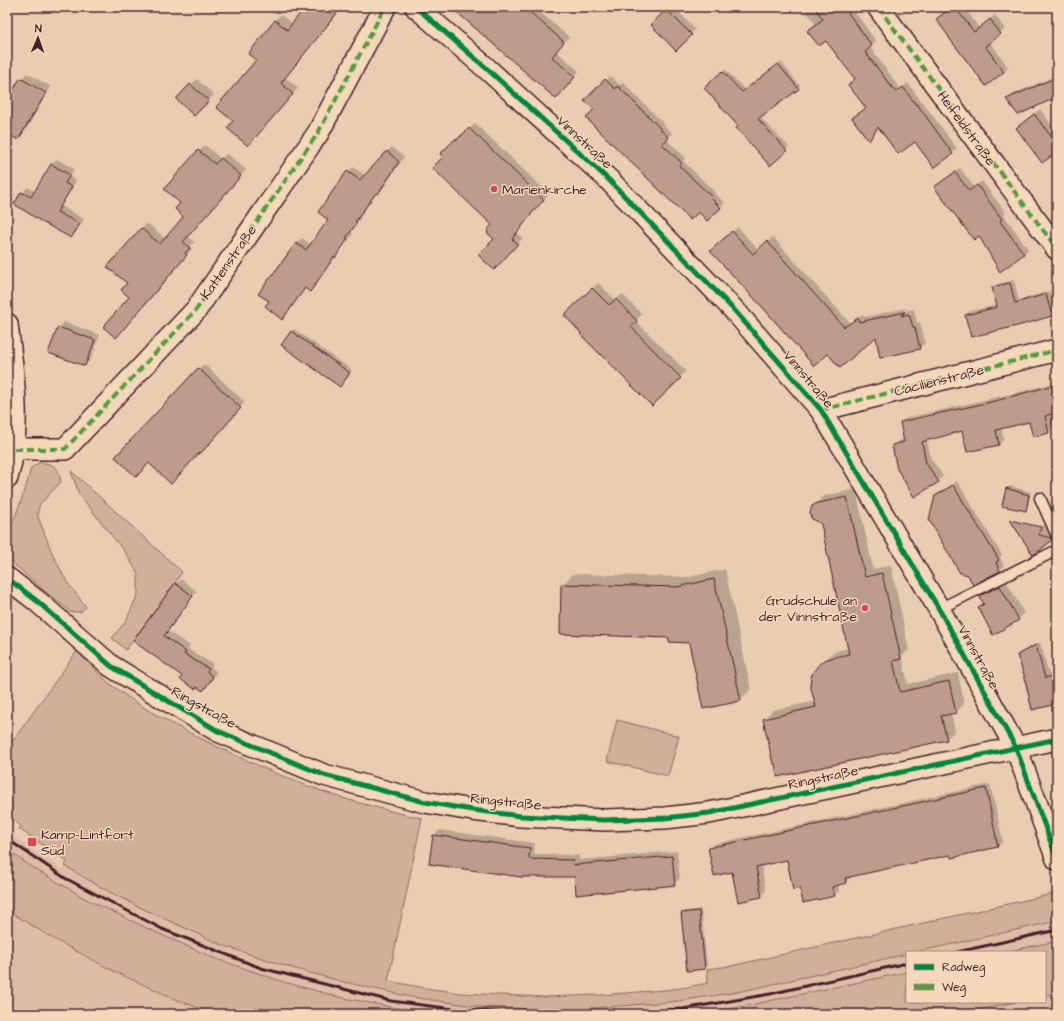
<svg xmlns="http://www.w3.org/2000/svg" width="1064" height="1021" font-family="'Architects Daughter',sans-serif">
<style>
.built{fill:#dcbea6}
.green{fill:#ceb09b;stroke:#8c6863}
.shadow{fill:#0003}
.building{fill:#bc9c8c;stroke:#4a1f2b}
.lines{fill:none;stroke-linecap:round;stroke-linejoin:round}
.service-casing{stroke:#4a1f2b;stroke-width:13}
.minor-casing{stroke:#4a1f2b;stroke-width:24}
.service{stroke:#f3d8ba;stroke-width:10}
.minor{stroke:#f3d8ba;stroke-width:21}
.rail{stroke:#4a1f2b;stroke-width:3}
.quiet{stroke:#559a41;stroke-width:4;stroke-dasharray:8 4;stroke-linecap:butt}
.cycleway-casing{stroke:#f3d8ba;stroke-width:8}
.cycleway{stroke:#00873e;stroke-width:5}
.poi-dot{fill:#d1495b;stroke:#f3d8ba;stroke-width:1.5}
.labels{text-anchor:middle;stroke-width:3;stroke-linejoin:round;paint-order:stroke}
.street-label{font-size:14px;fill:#4a1f2b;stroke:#f3d8ba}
.poi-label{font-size:14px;fill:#4a1f2b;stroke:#f3d8ba;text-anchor:start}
</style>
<rect width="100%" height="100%" fill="#e9cdb1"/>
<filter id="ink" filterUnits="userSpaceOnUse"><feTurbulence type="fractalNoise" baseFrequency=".025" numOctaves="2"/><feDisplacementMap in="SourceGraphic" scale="8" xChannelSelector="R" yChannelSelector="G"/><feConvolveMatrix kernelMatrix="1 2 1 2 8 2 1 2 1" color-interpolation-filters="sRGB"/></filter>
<g filter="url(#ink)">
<g class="built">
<path d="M7 832 62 869 65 866 102 888 137 906 222 945 292 968 344 982 411 997 481 1007 532 1009 617 1006 671 1002 738 992 907 954V972L740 1007 693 1014H438L407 1010 339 997 284 982 214 958 153 931 88 900 35 869 7 850Z"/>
<path d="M7 910 52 938 117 973 178 1000 214 1014H7Z"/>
<path d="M1057 921V941L1004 952H916Z"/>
<path d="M1057 993V1014H960L1016 1002H1045V996Z"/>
</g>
<g class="green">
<path d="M40 462C56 465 58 466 61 482L40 504 38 510V517L53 555 67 582 86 607 80 612H71L48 594 7 558V534L16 514 25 490 31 468Z"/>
<path d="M71 471 182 572 175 583 126 650 112 638 126 621 138 594V574L127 555 79 494Z"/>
<path d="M77 651C87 662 98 673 109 683 141 709 180 728 216 746 246 760 277 775 308 786 345 800 383 810 422 818L388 981 425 988 461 993 543 997 600 995 664 990 681 988 708 983 707 969 731 966 1057 893V921L916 952H907V954L738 992 671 1002 580 1009H532L481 1007 411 997 344 982 292 968 222 945 137 906 102 888 65 866 67 861 19 829 21 826 7 815V749Z"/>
<path d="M617 720 679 736 668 776 607 761Z"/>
<path d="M7 850 35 869 88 900 153 931 214 958 284 982 339 997 407 1010 438 1014H214L178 1000 117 973 52 938 7 910Z"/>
<path d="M1057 941V993L1045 996V952H1004Z"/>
<path d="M907 972V1002H1016L959 1014H693L740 1007Z"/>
</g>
<g class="shadow">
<path d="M7 7H11L7 14Z"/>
<path d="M307 7H342L285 77 298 88 253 139 234 121 258 60 275 20 281 15 293 24Z"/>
<path d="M451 7H534L569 37 556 51 579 71 561 93Z"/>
<path d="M669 7H674L695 29 676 49 652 25Z"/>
<path d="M803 7H851L876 41 870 47 891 76 900 89 908 83 921 101H922L957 149 952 153 879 127 869 139 854 118 866 107 856 79Z"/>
<path d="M952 7H964L979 28 995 15 1005 29 990 42 1008 67 1004 72 937 19Z"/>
<path d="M781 62 800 86 760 117 789 147 770 164 740 126 705 88 725 69 745 90Z"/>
<path d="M27 73 51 87 24 133 18 139 7 132V103L21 79Z"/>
<path d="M1057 75V96L1008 99 1013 94Z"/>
<path d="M610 76 620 85 623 82 664 124H663L672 133 666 139 686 158 683 161 715 192 714 193 725 203 707 219 586 101Z"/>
<path d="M197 79 214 95 194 115 177 99Z"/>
<path d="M1040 109 1057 132V151L1017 128 1022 123Z"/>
<path d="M475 123 549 194 536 208V209L517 233 523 238 494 268 495 238 493 225 442 154 461 134 464 135Z"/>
<path d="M205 145 221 159 227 153 246 170 188 236 194 242 190 247 192 249 116 337 130 296 128 283 109 267 147 223 166 239 185 217 182 203 166 189Z"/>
<path d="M392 147 404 157 383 188 378 193 377 192 360 216 361 217 351 232 353 234 336 255 315 286 310 291 306 288 287 313 282 318 270 301 260 293 296 243 302 238 311 245 329 219 348 172 353 167 366 176Z"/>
<path d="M57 159 74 169 70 177 76 181 61 206 84 219 76 232 71 237 22 193 28 187 35 192 52 164Z"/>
<path d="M960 168 974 187 982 181 1006 213 1004 215 1028 249 1024 254 980 234 935 187 940 183Z"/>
<path d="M738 227 758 250 773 237 850 323 863 314 864 317 907 308 904 311 914 309 917 323 920 322 925 343 919 348 876 335 828 353 717 246Z"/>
<path d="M1014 280 1019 300 1050 291 1056 312 1052 316 966 315 970 311 998 305 993 287 997 284Z"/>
<path d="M598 283 616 300 622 294 642 314 636 321 686 371 652 404 566 315Z"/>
<path d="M64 322 100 335 91 359 85 365 59 328Z"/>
<path d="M294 329 352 370 340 386 292 332Z"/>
<path d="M204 364 245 402 206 446 199 369Z"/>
<path d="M1057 382V425L1053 426 1049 432 1034 436 1030 421 1001 428 1004 439 999 444 967 451 963 430 927 440 931 459 943 476 938 481 893 445 898 441 905 439 901 423 906 418 1032 389Z"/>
<path d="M957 481 1002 555 1000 558 1004 566 1000 570 936 496 941 492Z"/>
<path d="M1010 486 1031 492 1028 507 1025 510 1003 506 1007 488Z"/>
<path d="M856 489 873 569 891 565 909 650 902 656 908 684 958 673 964 704 956 713 951 714 955 731 946 739 775 762 764 719 773 710 816 701 822 663 831 654 837 651 849 648 822 523 813 507 824 496Z"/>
<path d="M1048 523 1054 536 1037 552 1025 535Z"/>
<path d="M725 569 751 689 740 700 690 642 562 585 573 574 689 577Z"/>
<path d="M181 579 197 591 168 631 190 646 188 649 213 664 211 667 217 672 208 685 203 689 135 641 176 584Z"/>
<path d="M1006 580 1024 613 1018 619 979 607 984 602 981 596 986 590Z"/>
<path d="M1040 642 1049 674 1057 672V704L1025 675 1018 655 1022 651Z"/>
<path d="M990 784 1003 841 998 846 951 854 850 876 851 878 846 882 838 884 839 891 834 895 801 887 788 859 761 865 766 891 761 896 732 871 709 849 714 844Z"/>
<path d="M439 830 535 843 534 854 579 855V860L677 851 680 878 674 884 575 876 434 836Z"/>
<path d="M701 909 707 965 705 968 682 913 685 911Z"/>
</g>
<g class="building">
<path d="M305 7H342L281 83 293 94 248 146 227 128 233 121 216 107 256 60 248 54 275 20 287 30Z"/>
<path d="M451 7H524L564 42 552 57 575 77 556 99Z"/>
<path d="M814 7H844L872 46 865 52 887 81 896 92 903 87 916 105 917 104 953 154 934 168 915 142 898 154 878 127 869 141 852 118 866 108 848 85 855 79 826 41 819 46 807 31 823 19Z"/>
<path d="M952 7H955L974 32 990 19 1001 34 985 46 1004 72 986 86 949 38V37L936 19Z"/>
<path d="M666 9 692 35 676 51 651 25Z"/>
<path d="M778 64 799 89 758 119 787 151 770 166 736 128 738 126 704 88 722 71 742 92Z"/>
<path d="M1057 77V97L1018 115 1006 99Z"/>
<path d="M20 78 46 93 18 140 7 133V101Z"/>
<path d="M605 79 615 89 618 86 661 129H660L669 138 662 144 682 163 679 166 712 197 711 198 721 208 707 221 699 212 690 220 586 118 594 109 584 101Z"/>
<path d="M190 84 209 101 194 116 176 99Z"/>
<path d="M1034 114 1057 144V152L1042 163 1016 128Z"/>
<path d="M469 128 544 200 531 214V215L512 239 518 244 494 270 478 255 494 239 487 233 488 231 487 230 492 225 432 168 443 157 440 154 455 139 457 140Z"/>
<path d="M198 150 215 164 221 158 241 176 183 242 190 248 185 253 187 255 116 338 103 327 129 297 121 290 127 283 107 267 141 228 160 244 183 217 175 209 180 203 164 189Z"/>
<path d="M387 151 399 162 378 194 376 193 355 222 357 223 346 238 348 239 335 258 334 257 310 292 305 288 282 320 265 306 269 301 258 294 296 243 306 250 328 220 318 212 347 171 360 180Z"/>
<path d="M51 164 70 175 65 183 72 187 57 212 80 224 71 238 42 222 14 204 21 192 31 197Z"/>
<path d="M955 172 969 191 977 185 1002 219 1000 221 1024 254 1000 272 979 236 974 240 934 187Z"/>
<path d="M732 231 753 254 767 241 844 327 858 318 859 322 905 312 901 316 909 314 913 327H915L920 349 880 358 876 337 840 368 828 354 814 366 765 310 710 251Z"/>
<path d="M1010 283 1015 303 1046 294 1052 316 1021 325 971 337 965 315 997 307 992 287Z"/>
<path d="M592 288 609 305 616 299 637 321 631 327 681 378 652 406 580 334 581 333 564 315Z"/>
<path d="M58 327 95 340 85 366 48 353Z"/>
<path d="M291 331 350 373 340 387 281 345Z"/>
<path d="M198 368 241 408 201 453 200 452 171 484 149 463 136 477 115 457Z"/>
<path d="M1057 384V412L1045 416 1049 433 1033 437 1029 422 1013 426 996 430 999 445 967 452 962 431 922 442 926 463 939 482 914 497 897 469 892 445 904 442 900 422 995 401Z"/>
<path d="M953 485 999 560 996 562 1000 571 973 585 968 575 960 573 929 520 935 496Z"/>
<path d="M1006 488 1029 495 1026 511 1002 506Z"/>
<path d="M847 497 865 577 882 573 901 659 893 661 900 692 949 681 956 713 941 716 947 740 777 777 775 763 773 764 763 719 816 707 810 685 811 678 813 672 821 662 827 659 849 654 821 524 811 518 810 513 812 506 817 503Z"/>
<path d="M1010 520 1041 527 1039 535 1051 538 1052 540 1038 552 1033 555Z"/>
<path d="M714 579 741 701 703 709 689 643 669 642V638L560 634 561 584 677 587Z"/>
<path d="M175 583 193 596 164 636 186 652 184 654 209 669 207 672 213 677 203 691 197 687 195 689 180 679 182 676 133 641Z"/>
<path d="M1000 586 1019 620 993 635 978 607 984 604 979 596Z"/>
<path d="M1036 645 1045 678 1057 675V704L1032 710 1024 675 1017 655Z"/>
<path d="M986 788 998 847 951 858 950 855 845 878 846 883 832 887 835 896 803 903 800 888 793 890 787 860 756 867 762 897 738 902 732 872 714 876 708 848Z"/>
<path d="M433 835 530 848 529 859 573 860 574 865 672 856 675 885 667 886 576 895 575 877H521L429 864Z"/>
<path d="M699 911 705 969 687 971 681 913Z"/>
</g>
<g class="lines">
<defs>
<g id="service">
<path d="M1040 498 1057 536"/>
<path d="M939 609 1057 550"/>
</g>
<g id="minor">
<path d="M416 7 485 67 609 180 735 311 821 410 939 609 1016 748 1057 859"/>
<path d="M878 7 1057 249"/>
<path d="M7 324C13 374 22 428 7 478"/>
<path d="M821 410 1057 350"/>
<path d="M14 449H65L196 310 318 133 385 7"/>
<path d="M7 578 37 601 111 666 137 682 218 731 324 775 425 802 472 810 521 816 604 820 665 818 709 813 738 807 1057 739"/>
</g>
</defs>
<use href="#service" class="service-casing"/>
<use href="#minor" class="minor-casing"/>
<use href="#service" class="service"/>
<use href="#minor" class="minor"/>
<g class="rail">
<path d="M7 839 65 878 162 929 261 968 391 1001 446 1008 505 1013 525 1014"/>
<path d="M957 952 1057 930"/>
<path d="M611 1014 683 1009 770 994 907 963"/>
</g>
<g class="quiet">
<path d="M878 7 1057 249"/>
<path d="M821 410 1057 350"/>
<path d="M14 449H65L196 310 318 133 385 7"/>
</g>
<defs>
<g id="cycleway">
<path d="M416 7 485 67 609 180 735 311 821 410 939 609 1016 748 1057 859"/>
<path d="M7 578 37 601 111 666 137 682 218 731 324 775 425 802 472 810 521 816 604 820 665 818 709 813 738 807 1057 739"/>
</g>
</defs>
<use href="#cycleway" class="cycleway-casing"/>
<use href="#cycleway" class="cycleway"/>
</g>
</g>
<g class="poi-dot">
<circle cx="494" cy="189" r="4"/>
<circle cx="865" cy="608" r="4"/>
<rect x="27" y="837" width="10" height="10" rx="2"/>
</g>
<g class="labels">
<g class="street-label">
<text transform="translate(967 128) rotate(54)" y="5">Heifeldstraße</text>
<text transform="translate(585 142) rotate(43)" y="5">Vinnstraße</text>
<text transform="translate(228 262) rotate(-55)" y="5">Kattenstraße</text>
<text transform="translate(809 379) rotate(50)" y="5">Vinnstraße</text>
<text transform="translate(939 380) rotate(-14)" y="5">Cäcilienstraße</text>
<text transform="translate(979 657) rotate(61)" y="5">Vinnstraße</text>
<text transform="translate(204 707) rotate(29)" y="5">Ringstraße</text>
<text transform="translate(823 777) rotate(-12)" y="5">Ringstraße</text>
<text transform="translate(506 801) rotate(6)" y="5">Ringstraße</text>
</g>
<g class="poi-label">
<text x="502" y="194">Marienkirche</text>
<text x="857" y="605" text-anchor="end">Grudschule an<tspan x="857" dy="16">der Vinnstraße</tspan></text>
<text x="41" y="839">Kamp-Lintfort<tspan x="41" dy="16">Süd</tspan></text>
</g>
</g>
<rect width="1064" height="1021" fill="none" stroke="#f3d8ba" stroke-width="24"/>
<rect x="12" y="12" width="1040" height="997" fill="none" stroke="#4a1f2b" stroke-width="1.5" filter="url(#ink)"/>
<rect x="906" y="951" width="140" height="52" fill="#f3d8ba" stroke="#af8e81"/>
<rect x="914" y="964" width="20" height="6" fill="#00873e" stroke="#af8e81"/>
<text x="942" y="971" font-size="12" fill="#4a1f2b">Radweg</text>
<rect x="914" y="984" width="20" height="6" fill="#559a41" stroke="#af8e81"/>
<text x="942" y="991" font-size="12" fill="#4a1f2b">Weg</text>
<g transform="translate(38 38) rotate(2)" stroke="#f3d8ba" stroke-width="3" paint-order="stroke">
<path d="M0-3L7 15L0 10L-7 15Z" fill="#4a1f2b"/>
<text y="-6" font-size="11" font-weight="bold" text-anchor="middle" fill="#4a1f2b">N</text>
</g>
</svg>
